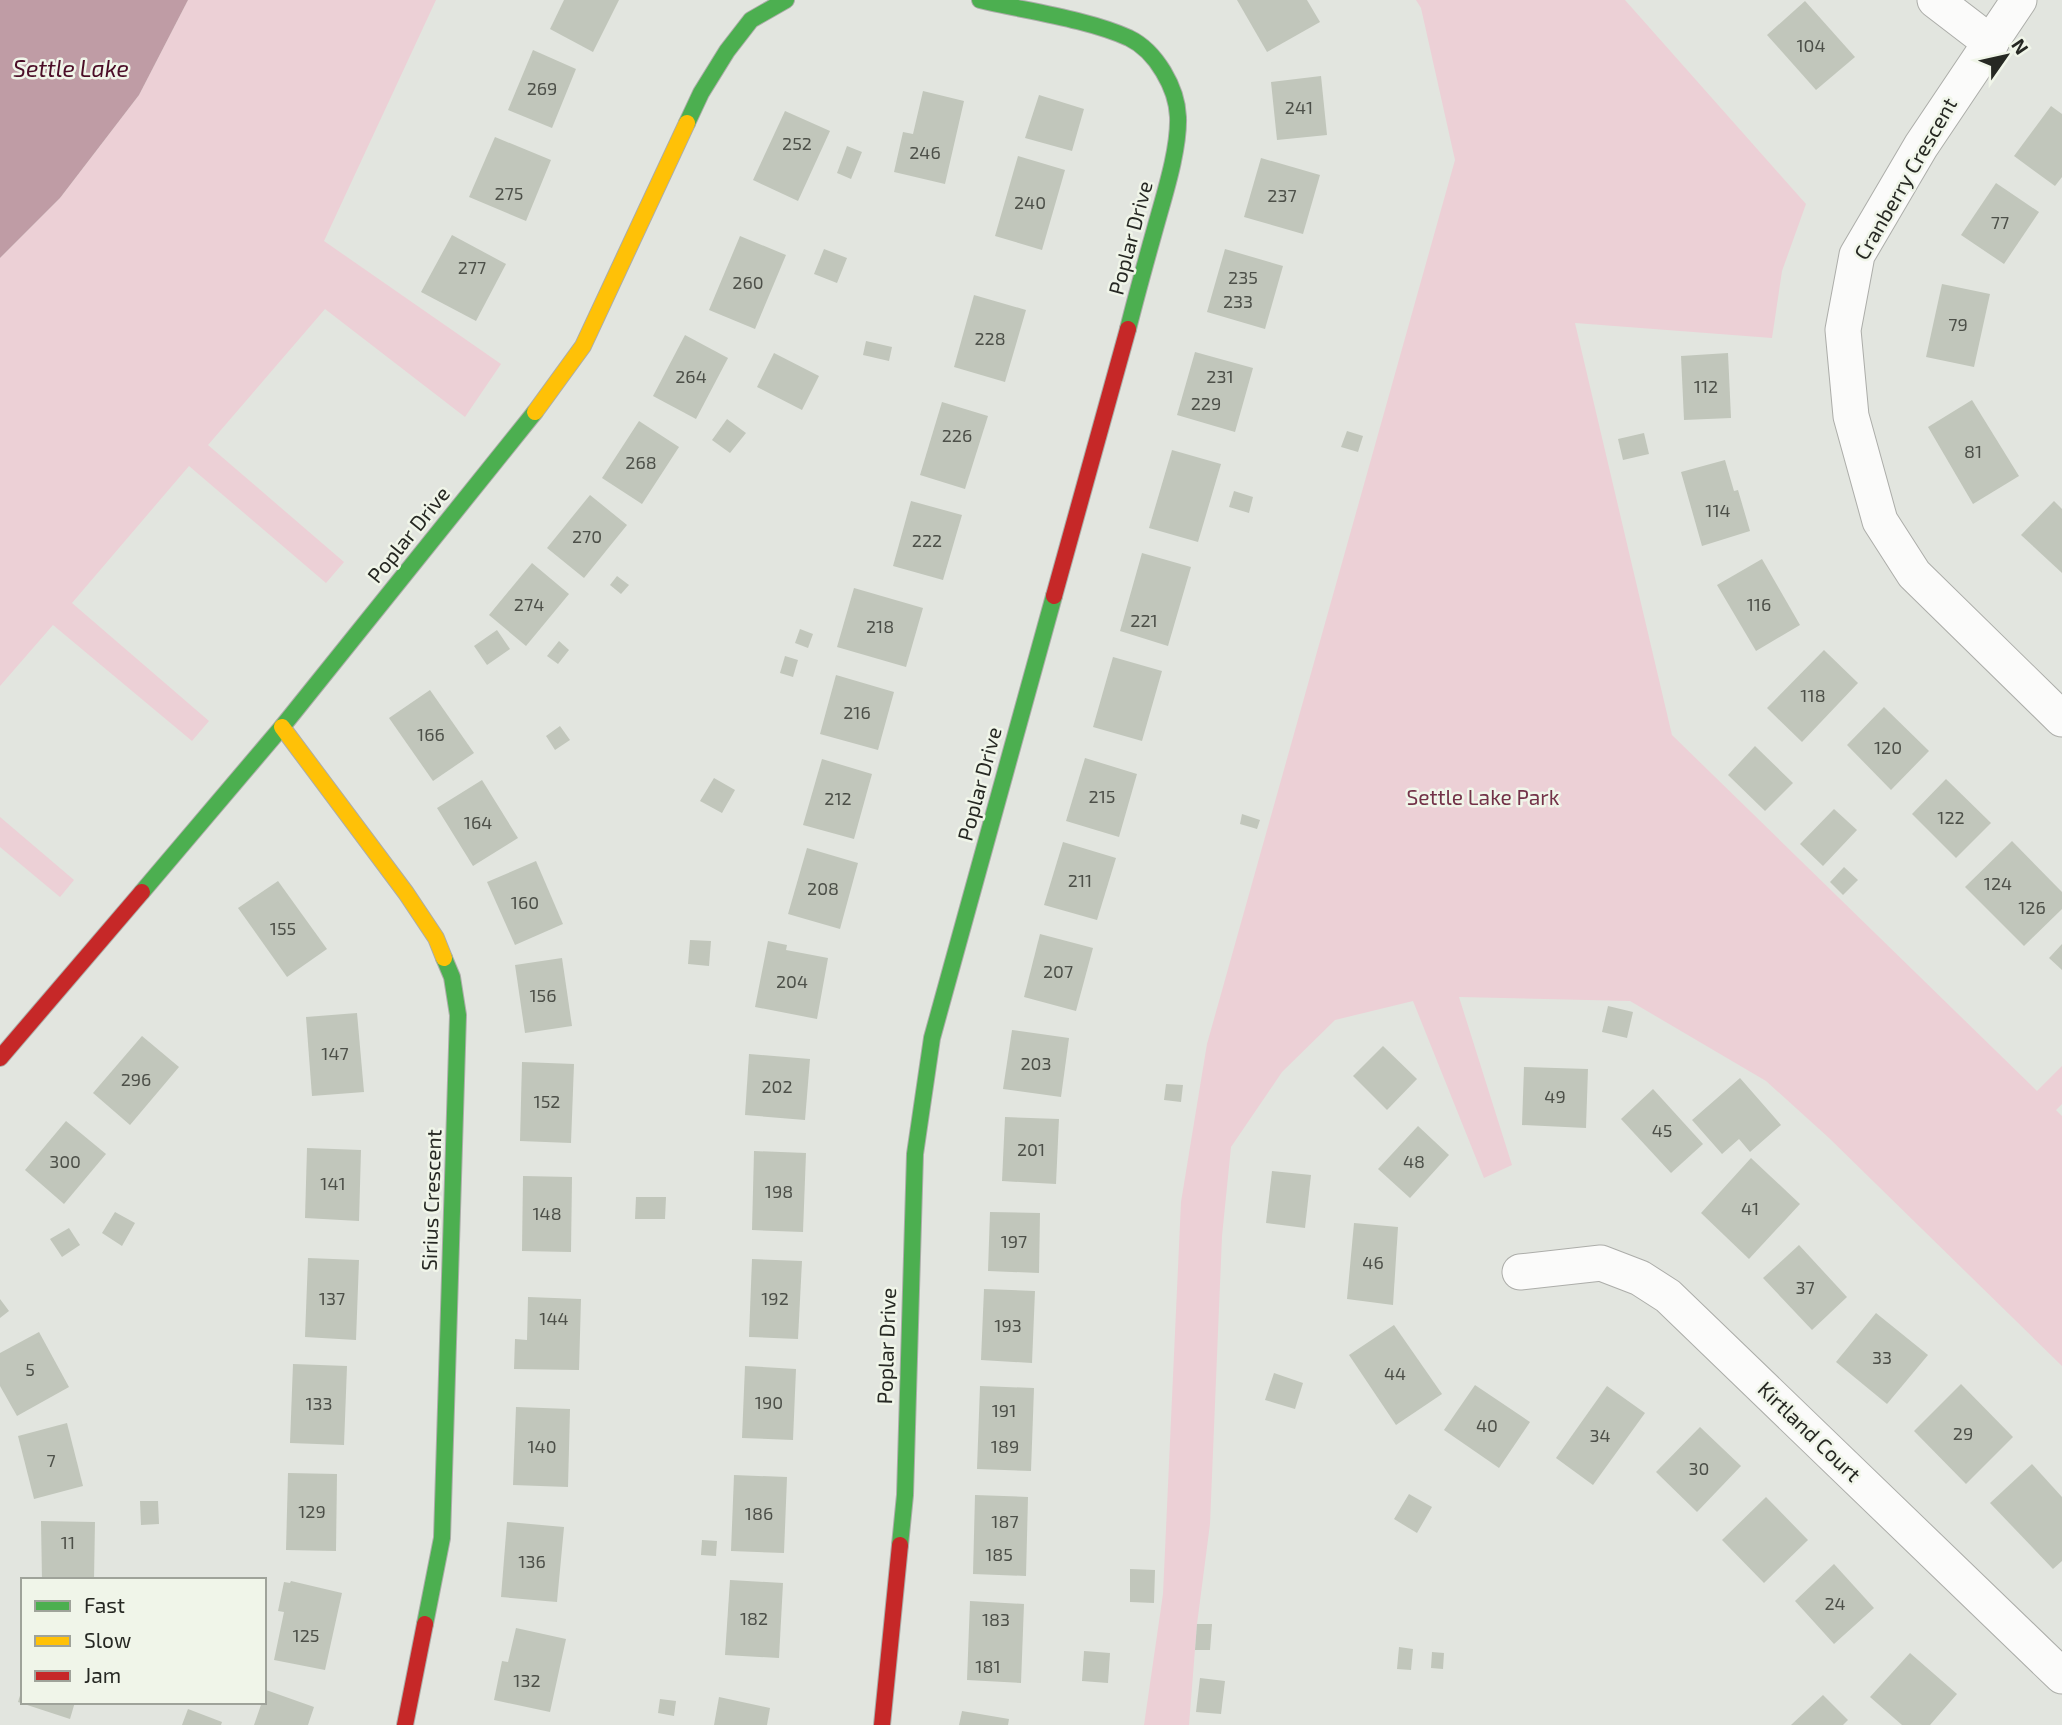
<svg xmlns="http://www.w3.org/2000/svg" width="2062" height="1725" font-family="'Exo 2',sans-serif">
<style>
.green{fill:#ecd0d6}
.water{fill:#bf9ca5}
.building{fill:#c1c6bb}
.lines{fill:none;stroke-linecap:round;stroke-linejoin:round}
.street-casing{stroke:#acada9;stroke-width:37}
.fast-casing{stroke:#acada9;stroke-width:18}
.slow-casing{stroke:#acada9;stroke-width:18}
.jam-casing{stroke:#acada9;stroke-width:18}
.street{stroke:#fbfbfa;stroke-width:35}
.fast{stroke:#4caf50;stroke-width:16}
.slow{stroke:#ffc107;stroke-width:16}
.jam{stroke:#c62828;stroke-width:16}
.labels{text-anchor:middle;stroke-width:5;stroke-linejoin:round;paint-order:stroke}
.number-label{font-size:18px;fill:#4d5049}
.street-label{font-size:21px;fill:#262823;stroke:#f0f5e9}
.park-label{font-size:21px;fill:#733248;stroke:#f0f5e9}
.water-label{font-size:23px;font-style:italic;fill:#4b0d27;stroke:#f0f5e9}
</style>
<rect width="100%" height="100%" fill="#e2e5df"/>
<g class="green">
<path d="M188 0H436L324 241 501 364 465 417 325 309 208 445 344 562 326 583 189 466 72 603 209 721 192 741 53 625 0 686V258L60 198 139 95Z"/>
<path d="M1416 0H1625L1806 204 1782 271 1772 338 1575 323 1672 735 2037 1091 2062 1066V1104L2056 1110 2062 1116V1366L1829 1138 1766 1081 1630 1001 1459 997 1512 1165 1484 1178 1413 1001 1335 1020 1282 1072 1231 1147 1222 1236 1210 1524 1197 1624 1189 1725H1144L1163 1594 1181 1202 1207 1044 1455 160 1421 8Z"/>
<path d="M0 817 74 880 60 897 0 847Z"/>
</g>
<path class="water" d="M0 0H188L139 95 60 198 0 258Z"/>
<g class="building">
<path d="M564 0H619L593 52 550 29Z"/>
<path d="M1237 0H1307L1320 22 1267 52Z"/>
<path d="M1805 1 1855 57 1816 90 1767 35Z"/>
<path d="M533 50 576 69 552 128 508 110Z"/>
<path d="M1321 76 1327 135 1277 140 1271 82Z"/>
<path d="M923 91 964 101 945 184 894 172 903 132 913 134Z"/>
<path d="M1039 95 1084 109 1072 151 1025 138Z"/>
<path d="M2051 106 2062 114V177L2055 186 2014 156Z"/>
<path d="M785 111 830 131 798 201 753 180Z"/>
<path d="M495 137 551 160 526 221 469 197Z"/>
<path d="M847 146 862 152 851 179 837 173Z"/>
<path d="M1018 156 1065 170 1042 250 995 236Z"/>
<path d="M1261 158 1320 175 1303 234 1244 217Z"/>
<path d="M1996 183 2039 212 2004 264 1961 235Z"/>
<path d="M452 235 506 264 476 321 421 292Z"/>
<path d="M740 236 786 255 755 329 709 310Z"/>
<path d="M824 249 847 258 837 283 814 274Z"/>
<path d="M1225 249 1283 266 1265 329 1207 312Z"/>
<path d="M1942 284 1990 294 1974 367 1926 357Z"/>
<path d="M974 295 1026 310 1005 382 954 367Z"/>
<path d="M685 335 728 358 696 419 653 396Z"/>
<path d="M866 341 892 347 889 361 863 355Z"/>
<path d="M1195 352 1253 368 1235 432 1177 415Z"/>
<path d="M774 353 819 376 802 410 757 387Z"/>
<path d="M1728 353 1731 418 1684 420 1681 356Z"/>
<path d="M1972 400 2019 476 1973 504 1928 427Z"/>
<path d="M942 402 988 416 965 489 920 475Z"/>
<path d="M727 419 746 433 730 453 712 440Z"/>
<path d="M639 421 679 447 642 504 602 478Z"/>
<path d="M1347 431 1363 436 1358 452 1341 447Z"/>
<path d="M1644 433 1649 454 1623 460 1618 439Z"/>
<path d="M1172 450 1221 464 1198 542 1149 528Z"/>
<path d="M1725 460 1734 491 1738 490 1750 531 1702 546 1681 472Z"/>
<path d="M1234 491 1253 497 1249 513 1229 507Z"/>
<path d="M590 495 627 525 584 578 547 548Z"/>
<path d="M911 501 962 515 943 580 893 566Z"/>
<path d="M2054 501 2062 509V573L2021 535Z"/>
<path d="M1142 553 1191 567 1168 646 1120 631Z"/>
<path d="M1762 559 1800 625 1756 651 1717 585Z"/>
<path d="M532 563 569 594 526 646 489 615Z"/>
<path d="M617 576 629 585 621 594 610 585Z"/>
<path d="M854 588 923 608 906 667 837 647Z"/>
<path d="M800 629 813 634 808 648 795 643Z"/>
<path d="M497 630 510 649 487 665 474 646Z"/>
<path d="M559 641 569 650 558 664 547 656Z"/>
<path d="M1824 650 1858 683 1802 742 1767 708Z"/>
<path d="M785 656 798 660 793 677 780 673Z"/>
<path d="M1113 657 1162 671 1142 741 1093 727Z"/>
<path d="M836 675 894 692 878 750 820 734Z"/>
<path d="M430 690 474 753 433 781 389 718Z"/>
<path d="M1884 707 1929 751 1891 790 1847 745Z"/>
<path d="M560 726 570 740 555 750 546 736Z"/>
<path d="M1755 746 1793 783 1765 811 1728 775Z"/>
<path d="M1085 758 1137 774 1119 837 1066 821Z"/>
<path d="M822 759 872 774 854 839 803 825Z"/>
<path d="M714 778 735 790 722 813 700 801Z"/>
<path d="M1946 779 1991 823 1956 858 1912 814Z"/>
<path d="M482 780 518 838 473 866 437 808Z"/>
<path d="M1834 809 1857 830 1823 866 1800 844Z"/>
<path d="M1242 814 1260 820 1257 829 1240 824Z"/>
<path d="M2012 841 2062 892V909L2024 946 1965 887Z"/>
<path d="M1063 842 1116 858 1097 920 1044 905Z"/>
<path d="M807 848 858 863 840 929 788 914Z"/>
<path d="M536 861 563 924 515 945 487 882Z"/>
<path d="M1844 867 1858 880 1843 895 1830 882Z"/>
<path d="M278 881 327 949 287 977 238 908Z"/>
<path d="M1040 934 1093 948 1076 1011 1024 997Z"/>
<path d="M690 940 711 941 709 966 688 964Z"/>
<path d="M768 941 787 945 786 950 828 958 817 1019 755 1007Z"/>
<path d="M2062 944V970L2049 958Z"/>
<path d="M562 958 572 1026 525 1033 515 965Z"/>
<path d="M1608 1006 1633 1012 1627 1038 1602 1032Z"/>
<path d="M357 1013 364 1092 312 1096 306 1017Z"/>
<path d="M1012 1030 1069 1038 1061 1097 1003 1089Z"/>
<path d="M142 1036 179 1067 130 1125 93 1093Z"/>
<path d="M1383 1046 1417 1079 1387 1110 1353 1076Z"/>
<path d="M749 1054 810 1059 805 1120 745 1115Z"/>
<path d="M522 1062 574 1064 571 1143 520 1141Z"/>
<path d="M1524 1067 1588 1069 1586 1128 1522 1125Z"/>
<path d="M1740 1078 1781 1125 1750 1152 1739 1139 1722 1154 1692 1120Z"/>
<path d="M1166 1084 1183 1085 1181 1102 1164 1100Z"/>
<path d="M1653 1089 1703 1144 1671 1173 1621 1119Z"/>
<path d="M1005 1117 1059 1119 1056 1184 1002 1181Z"/>
<path d="M66 1121 106 1154 64 1204 25 1170Z"/>
<path d="M1418 1126 1449 1155 1410 1198 1378 1169Z"/>
<path d="M307 1148 361 1150 359 1221 305 1218Z"/>
<path d="M754 1151 806 1153 803 1232 752 1230Z"/>
<path d="M1751 1158 1800 1204 1749 1259 1701 1213Z"/>
<path d="M1272 1171 1311 1175 1305 1228 1266 1223Z"/>
<path d="M523 1176 572 1177 571 1252 522 1251Z"/>
<path d="M636 1197H666L665 1219H635Z"/>
<path d="M115 1212 135 1223 122 1246 102 1233Z"/>
<path d="M990 1212 1040 1213 1039 1273 988 1271Z"/>
<path d="M1354 1223 1398 1227 1393 1305 1347 1299Z"/>
<path d="M69 1228 80 1245 62 1257 50 1239Z"/>
<path d="M1799 1245 1847 1297 1812 1330 1763 1278Z"/>
<path d="M308 1258 359 1260 356 1340 305 1337Z"/>
<path d="M752 1259 802 1261 798 1339 749 1337Z"/>
<path d="M984 1289 1035 1291 1032 1363 981 1360Z"/>
<path d="M528 1297 581 1299 579 1370 514 1369 515 1339 527 1340Z"/>
<path d="M0 1299 9 1311 0 1318Z"/>
<path d="M1876 1313 1928 1355 1887 1404 1836 1362Z"/>
<path d="M1394 1325 1442 1394 1396 1425 1349 1355Z"/>
<path d="M39 1332 69 1387 17 1416 0 1386V1353Z"/>
<path d="M293 1364 347 1366 344 1445 290 1443Z"/>
<path d="M745 1366 796 1369 793 1440 742 1438Z"/>
<path d="M1274 1373 1303 1383 1295 1409 1265 1400Z"/>
<path d="M1961 1384 2013 1437 1966 1484 1914 1431Z"/>
<path d="M1475 1385 1530 1422 1499 1468 1444 1430Z"/>
<path d="M980 1386 1034 1388 1031 1471 977 1469Z"/>
<path d="M1607 1386 1645 1413 1593 1485 1556 1458Z"/>
<path d="M516 1407 570 1409 568 1487 513 1485Z"/>
<path d="M67 1423 83 1486 34 1499 18 1436Z"/>
<path d="M1700 1427 1741 1466 1697 1512 1656 1472Z"/>
<path d="M2032 1464 2062 1497V1561L2053 1569 1990 1503Z"/>
<path d="M288 1473 337 1474 336 1551 286 1550Z"/>
<path d="M734 1475 787 1477 784 1553 731 1551Z"/>
<path d="M1409 1494 1432 1507 1417 1533 1394 1519Z"/>
<path d="M975 1495 1028 1497 1026 1576 973 1574Z"/>
<path d="M1766 1497 1808 1540 1764 1583 1722 1540Z"/>
<path d="M140 1501H158L159 1524 141 1525Z"/>
<path d="M41 1521 95 1522 94 1580H42Z"/>
<path d="M507 1522 564 1527 557 1602 501 1597Z"/>
<path d="M702 1540 717 1541 716 1556 701 1555Z"/>
<path d="M1834 1564 1874 1608 1834 1644 1795 1601Z"/>
<path d="M1130 1569 1155 1570 1154 1603 1130 1602Z"/>
<path d="M730 1580 783 1583 779 1658 725 1655Z"/>
<path d="M291 1581 342 1593 325 1670 274 1660 284 1612 278 1611 284 1582 290 1583Z"/>
<path d="M970 1601 1024 1604 1021 1683 967 1680Z"/>
<path d="M1197 1624H1212L1210 1650H1195Z"/>
<path d="M516 1628 566 1639 550 1712 494 1700 502 1661 508 1662Z"/>
<path d="M1399 1647 1413 1649 1411 1670 1397 1669Z"/>
<path d="M1084 1651 1110 1653 1108 1683 1082 1681Z"/>
<path d="M1432 1652 1444 1653 1443 1669 1431 1668Z"/>
<path d="M1910 1653 1957 1694 1930 1725H1902L1870 1697Z"/>
<path d="M1200 1678 1225 1681 1221 1714 1196 1712Z"/>
<path d="M22 1689 23 1702H75L70 1719 18 1702Z"/>
<path d="M266 1690 314 1707 308 1725H254L262 1702H264Z"/>
<path d="M1823 1695 1848 1720 1843 1725H1791Z"/>
<path d="M719 1697 770 1708 767 1725H714Z"/>
<path d="M660 1699 676 1701 674 1716 658 1713Z"/>
<path d="M188 1709 222 1722 221 1725H182Z"/>
<path d="M962 1711 1009 1719 1008 1725H959Z"/>
</g>
<g class="lines">
<defs>
<g id="street">
<path d="M1935 0 1991 43"/>
<path d="M2019 0 1921 146 1857 255 1843 330 1851 416 1880 521 1914 574 2062 719"/>
<path d="M1520 1272 1601 1263 1640 1278 1668 1296 2062 1676"/>
</g>
<g id="fast">
<path d="M980 0C1026 11 1087 19 1129 38 1156 51 1177 88 1178 117 1179 145 1168 183 1160 211 1149 250 1138 289 1128 329"/>
<path d="M687 123 701 93 727 51 751 20 786 0"/>
<path d="M142 892 282 727 535 412"/>
<path d="M900 1545 905 1495 915 1154 932 1038 1054 596"/>
<path d="M425 1624 442 1538 458 1015 452 977 444 958"/>
</g>
<g id="slow">
<path d="M535 412 583 346 687 123"/>
<path d="M282 727 406 893 436 938 444 958"/>
</g>
<g id="jam">
<path d="M1054 596 1128 329"/>
<path d="M0 1058 142 892"/>
<path d="M405 1725 425 1624"/>
<path d="M882 1725 900 1545"/>
</g>
</defs>
<use href="#street" class="street-casing"/>
<use href="#fast" class="fast-casing"/>
<use href="#slow" class="slow-casing"/>
<use href="#jam" class="jam-casing"/>
<use href="#street" class="street"/>
<use href="#fast" class="fast"/>
<use href="#slow" class="slow"/>
<use href="#jam" class="jam"/>
</g>
<g class="labels">
<g class="number-label">
<text x="1811" y="52">104</text>
<text x="542" y="95">269</text>
<text x="1299" y="114">241</text>
<text x="797" y="150">252</text>
<text x="925" y="159">246</text>
<text x="509" y="200">275</text>
<text x="1282" y="202">237</text>
<text x="1030" y="209">240</text>
<text x="2000" y="229">77</text>
<text x="472" y="274">277</text>
<text x="1243" y="284">235</text>
<text x="748" y="289">260</text>
<text x="1238" y="308">233</text>
<text x="1958" y="331">79</text>
<text x="990" y="345">228</text>
<text x="691" y="383">264</text>
<text x="1220" y="383">231</text>
<text x="1706" y="393">112</text>
<text x="1206" y="410">229</text>
<text x="957" y="442">226</text>
<text x="1973" y="458">81</text>
<text x="641" y="469">268</text>
<text x="1718" y="517">114</text>
<text x="587" y="543">270</text>
<text x="927" y="547">222</text>
<text x="529" y="611">274</text>
<text x="1759" y="611">116</text>
<text x="1144" y="627">221</text>
<text x="880" y="633">218</text>
<text x="1813" y="702">118</text>
<text x="857" y="719">216</text>
<text x="431" y="741">166</text>
<text x="1888" y="754">120</text>
<text x="1102" y="803">215</text>
<text x="838" y="805">212</text>
<text x="1951" y="824">122</text>
<text x="478" y="829">164</text>
<text x="1080" y="887">211</text>
<text x="1998" y="890">124</text>
<text x="823" y="895">208</text>
<text x="525" y="909">160</text>
<text x="2032" y="914">126</text>
<text x="283" y="935">155</text>
<text x="1058" y="978">207</text>
<text x="792" y="988">204</text>
<text x="543" y="1002">156</text>
<text x="335" y="1060">147</text>
<text x="1036" y="1070">203</text>
<text x="136" y="1086">296</text>
<text x="777" y="1093">202</text>
<text x="1555" y="1103">49</text>
<text x="547" y="1108">152</text>
<text x="1662" y="1137">45</text>
<text x="1031" y="1156">201</text>
<text x="65" y="1168">300</text>
<text x="1414" y="1168">48</text>
<text x="333" y="1190">141</text>
<text x="779" y="1198">198</text>
<text x="1750" y="1215">41</text>
<text x="547" y="1220">148</text>
<text x="1014" y="1248">197</text>
<text x="1373" y="1269">46</text>
<text x="1805" y="1294">37</text>
<text x="332" y="1305">137</text>
<text x="775" y="1305">192</text>
<text x="554" y="1325">144</text>
<text x="1008" y="1332">193</text>
<text x="1882" y="1364">33</text>
<text x="30" y="1376">5</text>
<text x="1395" y="1380">44</text>
<text x="769" y="1409">190</text>
<text x="319" y="1410">133</text>
<text x="1004" y="1417">191</text>
<text x="1487" y="1432">40</text>
<text x="1963" y="1440">29</text>
<text x="1600" y="1442">34</text>
<text x="542" y="1453">140</text>
<text x="1005" y="1453">189</text>
<text x="51" y="1467">7</text>
<text x="1699" y="1475">30</text>
<text x="312" y="1518">129</text>
<text x="759" y="1520">186</text>
<text x="1005" y="1528">187</text>
<text x="68" y="1549">11</text>
<text x="999" y="1561">185</text>
<text x="532" y="1568">136</text>
<text x="1835" y="1610">24</text>
<text x="754" y="1625">182</text>
<text x="996" y="1626">183</text>
<text x="306" y="1642">125</text>
<text x="988" y="1673">181</text>
<text x="527" y="1687">132</text>
</g>
<g class="street-label">
<text transform="translate(1906 179) rotate(-60)" y="7">Cranberry Crescent</text>
<text transform="translate(1131 238) rotate(-75)" y="7">Poplar Drive</text>
<text transform="translate(409 535) rotate(-51)" y="7">Poplar Drive</text>
<text transform="translate(980 784) rotate(-75)" y="7">Poplar Drive</text>
<text transform="translate(432 1200) rotate(-88)" y="7">Sirius Crescent</text>
<text transform="translate(887 1346) rotate(-88)" y="7">Poplar Drive</text>
<text transform="translate(1809 1432) rotate(44)" y="7">Kirtland Court</text>
</g>
<g class="park-label">
<text x="1483" y="805">Settle Lake Park</text>
</g>
<g class="water-label">
<text x="71" y="77">Settle Lake</text>
</g>
</g>
<rect x="21" y="1578" width="245" height="126" fill="#f0f5e9" stroke="#9fa39a" stroke-width="2"/>
<rect x="35" y="1601" width="35" height="10" fill="#4caf50" stroke="#9fa39a" stroke-width="2"/>
<text x="84" y="1613" font-size="21" fill="#262823">Fast</text>
<rect x="35" y="1636" width="35" height="10" fill="#ffc107" stroke="#9fa39a" stroke-width="2"/>
<text x="84" y="1648" font-size="21" fill="#262823">Slow</text>
<rect x="35" y="1671" width="35" height="10" fill="#c62828" stroke="#9fa39a" stroke-width="2"/>
<text x="84" y="1683" font-size="21" fill="#262823">Jam</text>
<g transform="translate(2006 56) rotate(56)" stroke="#f0f5e9" stroke-width="5" paint-order="stroke">
<path d="M0-5L12 26L0 18L-12 26Z" fill="#262823"/>
<text y="-10" font-size="19" font-weight="bold" text-anchor="middle" fill="#262823">N</text>
</g>
</svg>
